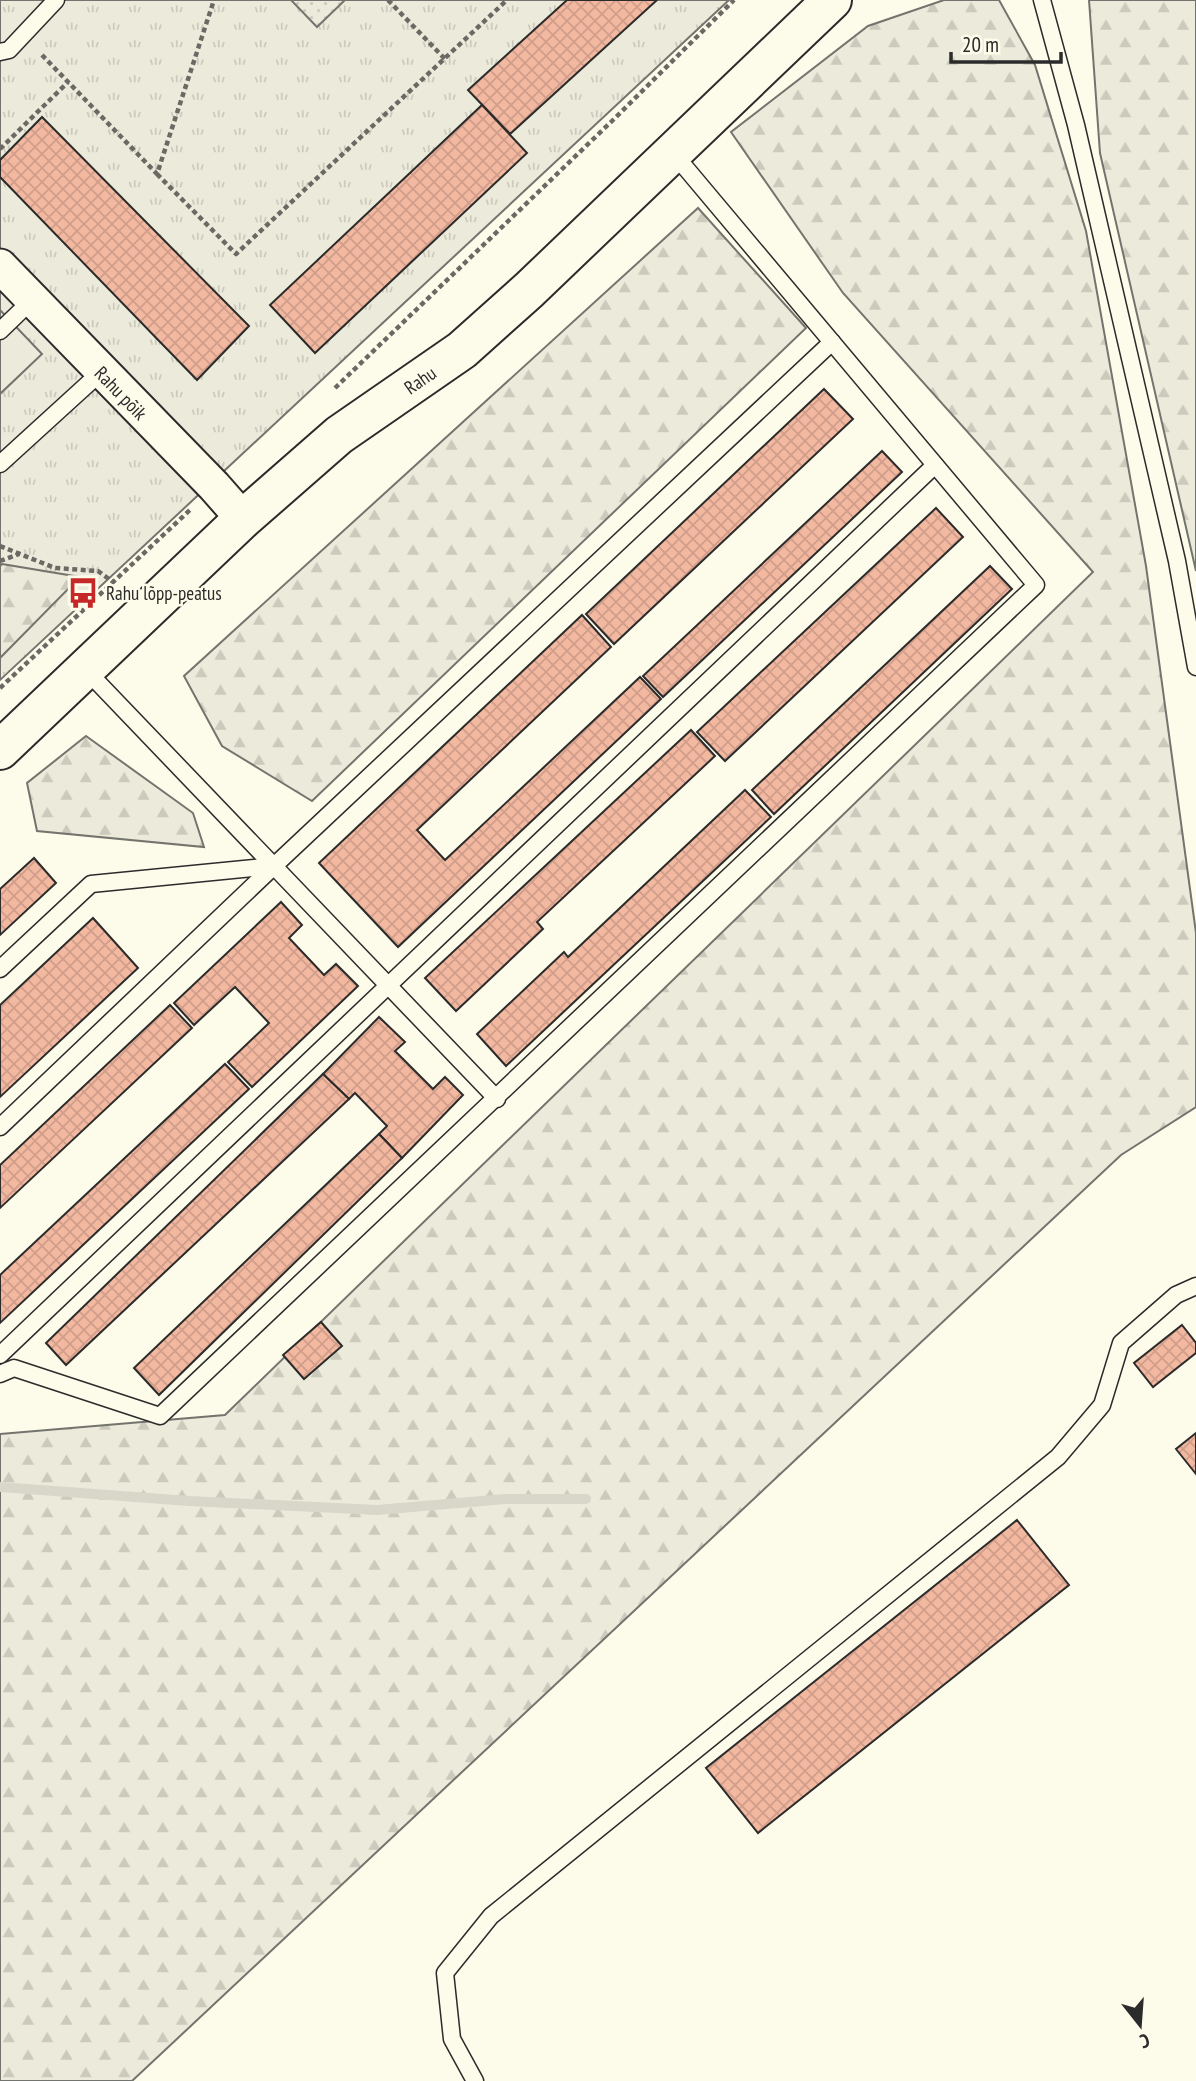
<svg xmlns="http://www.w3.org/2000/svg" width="1196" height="2081" font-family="'PT Sans Narrow',sans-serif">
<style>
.grass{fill:url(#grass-tufts);stroke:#74746e;stroke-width:2}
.forest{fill:url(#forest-firs);stroke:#74746e;stroke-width:2}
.park{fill:url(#park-dots);stroke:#74746e;stroke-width:2}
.parking{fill:#eceadb;stroke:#74746e;stroke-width:2}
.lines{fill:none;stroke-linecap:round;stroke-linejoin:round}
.stream{stroke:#d8d7c9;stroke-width:10}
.building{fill:url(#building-cross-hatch);stroke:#2b2b2b;stroke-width:2}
.service-casing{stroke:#2b2b2b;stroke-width:19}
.minor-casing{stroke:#2b2b2b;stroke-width:37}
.secondary-casing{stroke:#2b2b2b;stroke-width:42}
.path{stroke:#6a6964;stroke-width:4.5;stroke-dasharray:5 3.5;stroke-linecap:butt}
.service{stroke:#fdfbea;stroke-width:16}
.minor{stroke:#fdfbea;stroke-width:33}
.secondary{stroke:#fdfbea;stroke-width:38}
.labels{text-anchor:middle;stroke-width:5;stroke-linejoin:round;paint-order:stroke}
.street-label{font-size:19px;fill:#2b2b2b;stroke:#fdfbea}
.poi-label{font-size:19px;fill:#2b2b2b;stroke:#fdfbea;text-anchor:start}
</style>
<defs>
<pattern id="grass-tufts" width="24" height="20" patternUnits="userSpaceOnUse" patternTransform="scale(1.75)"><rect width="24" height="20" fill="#ecebdb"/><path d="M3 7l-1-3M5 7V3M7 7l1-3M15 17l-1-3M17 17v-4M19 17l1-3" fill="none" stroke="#cbcabc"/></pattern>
<pattern id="forest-firs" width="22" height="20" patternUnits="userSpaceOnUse" patternTransform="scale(1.75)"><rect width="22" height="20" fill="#ecebdb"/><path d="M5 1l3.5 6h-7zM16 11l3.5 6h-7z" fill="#cbcabc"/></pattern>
<pattern id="park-dots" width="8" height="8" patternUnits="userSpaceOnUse" patternTransform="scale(1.75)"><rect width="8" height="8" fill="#ecebdb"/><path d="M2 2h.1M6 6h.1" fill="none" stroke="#cbcabc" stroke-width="1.8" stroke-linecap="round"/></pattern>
<pattern id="building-cross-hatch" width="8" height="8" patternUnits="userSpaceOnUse" patternTransform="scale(1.75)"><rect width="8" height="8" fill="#f2b8a0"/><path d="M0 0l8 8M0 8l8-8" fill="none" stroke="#d09e8a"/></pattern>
</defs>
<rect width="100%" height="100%" fill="#fdfbea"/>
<path class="grass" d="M0 0H729L0 680Z"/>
<g class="forest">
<path d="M944 0H999L1035 65 1086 231 1146 566 1196 933V1107L1121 1155 132 2081H0V1434L225 1415 1093 572 843 293 731 132 868 26Z"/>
<path d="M1089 0H1196V571L1100 153Z"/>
<path d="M698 208 806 328 312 801 222 746 184 676Z"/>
<path d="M2 564 80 577 0 658V566Z"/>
<path d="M86 736 193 813 204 847 37 831 27 783Z"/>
</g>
<path class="park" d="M291 0H345L317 27Z"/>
<path class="parking" d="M0 310 42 354 0 394Z"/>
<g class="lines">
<path class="stream" d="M0 1487 189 1501 377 1510 505 1499H586"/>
</g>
<g class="building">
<path d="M567 0H657L510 134 468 90Z"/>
<path d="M482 105 527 153 315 353 270 305Z"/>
<path d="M42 117 249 326 197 380 0 177V160Z"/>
<path d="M824 389 853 419 614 644 586 614Z"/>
<path d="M882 451 902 472 663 697 643 676Z"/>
<path d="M936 508 963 537 725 761 697 732Z"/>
<path d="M990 566 1012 589 774 814 752 790Z"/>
<path d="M582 615 611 647 417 830 445 860 640 677 661 699 398 947 319 863Z"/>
<path d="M691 730 715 756 537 922 543 929 456 1011 425 978Z"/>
<path d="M745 790 771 817 506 1066 477 1034 564 952 568 957Z"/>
<path d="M34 858 56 883 0 935V889Z"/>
<path d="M281 902 302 925 289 938 324 975 336 964 358 986 252 1087 228 1062 269 1023 235 987 194 1025 174 1003Z"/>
<path d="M93 918 138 968 0 1097V1005Z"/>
<path d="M170 1005 192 1028 0 1208V1165Z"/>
<path d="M379 1017 405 1042 395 1051 433 1089 445 1077 463 1095 402 1158 379 1134 387 1126 355 1093 349 1099 323 1074Z"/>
<path d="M225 1064 249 1089 0 1323V1275Z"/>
<path d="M323 1074 349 1099 66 1365 46 1343Z"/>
<path d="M379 1134 402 1158 159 1395 134 1368Z"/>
<path d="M321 1322 342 1346 304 1379 283 1355Z"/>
<path d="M1182 1325 1196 1343V1353L1153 1387 1134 1363Z"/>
<path d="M1196 1433V1474L1176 1449Z"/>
<path d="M1017 1520 1069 1585 758 1833 706 1768Z"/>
</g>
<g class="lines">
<defs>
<g id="service">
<path d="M1042 0 1076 125 1177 561 1196 667"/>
<path d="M0 52 9 50 56 0"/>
<path d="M0 331 32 300"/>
<path d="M0 464 101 372"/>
<path d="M85 669 497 1099"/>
<path d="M0 969 91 884 274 866 832 342"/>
<path d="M0 1127 274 866"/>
<path d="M0 1355 935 465"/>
<path d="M0 1374 14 1368 160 1416 1036 585 674 154"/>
<path d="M475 2081 452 2039 445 1973 491 1916 1058 1457 1102 1405 1121 1343 1176 1295 1196 1286"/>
</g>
<path id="minor" d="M0 266 214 486 243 519"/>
<path id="secondary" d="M0 750 243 519 339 435 462 350 529 290 832 0"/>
</defs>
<use href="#service" class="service-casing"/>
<use href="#minor" class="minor-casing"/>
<use href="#secondary" class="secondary-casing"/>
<g class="path">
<path d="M388 0 445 59"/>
<path d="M42 55 157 174 214 0"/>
<path d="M0 149 68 82"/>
<path d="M157 174 236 254 507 0"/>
<path d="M335 388 613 120 734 0"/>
<path d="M0 546 55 568 98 571 113 582"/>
<path d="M0 561 19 554"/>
<path d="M0 688 191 509"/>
</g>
<use href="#service" class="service"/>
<use href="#minor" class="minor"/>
<use href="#secondary" class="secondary"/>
</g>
<defs>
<symbol id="bus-bare" viewBox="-9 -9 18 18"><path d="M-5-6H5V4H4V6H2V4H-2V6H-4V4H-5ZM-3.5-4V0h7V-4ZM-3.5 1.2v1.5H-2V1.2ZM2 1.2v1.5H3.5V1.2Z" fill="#c62828" stroke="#fdfbea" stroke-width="2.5" paint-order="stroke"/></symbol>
</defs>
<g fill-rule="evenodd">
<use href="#bus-bare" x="61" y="571" width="44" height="44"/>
</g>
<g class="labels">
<g class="street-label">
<text transform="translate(420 380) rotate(-35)" y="7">Rahu</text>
<text transform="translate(121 393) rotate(46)" y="7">Rahu põik</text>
</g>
<g class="poi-label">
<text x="106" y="600">Rahu lõpp-peatus</text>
</g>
</g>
<g transform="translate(1140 2025) rotate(163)" stroke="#fdfbea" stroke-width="5" paint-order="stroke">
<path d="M0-5L12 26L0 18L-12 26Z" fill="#2b2b2b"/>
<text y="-10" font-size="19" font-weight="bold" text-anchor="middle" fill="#2b2b2b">С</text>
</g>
<path d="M951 52v10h110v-10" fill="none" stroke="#2b2b2b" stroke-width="3.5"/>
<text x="962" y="52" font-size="21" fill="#2b2b2b" stroke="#fdfbea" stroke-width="5" paint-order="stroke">20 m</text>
</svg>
